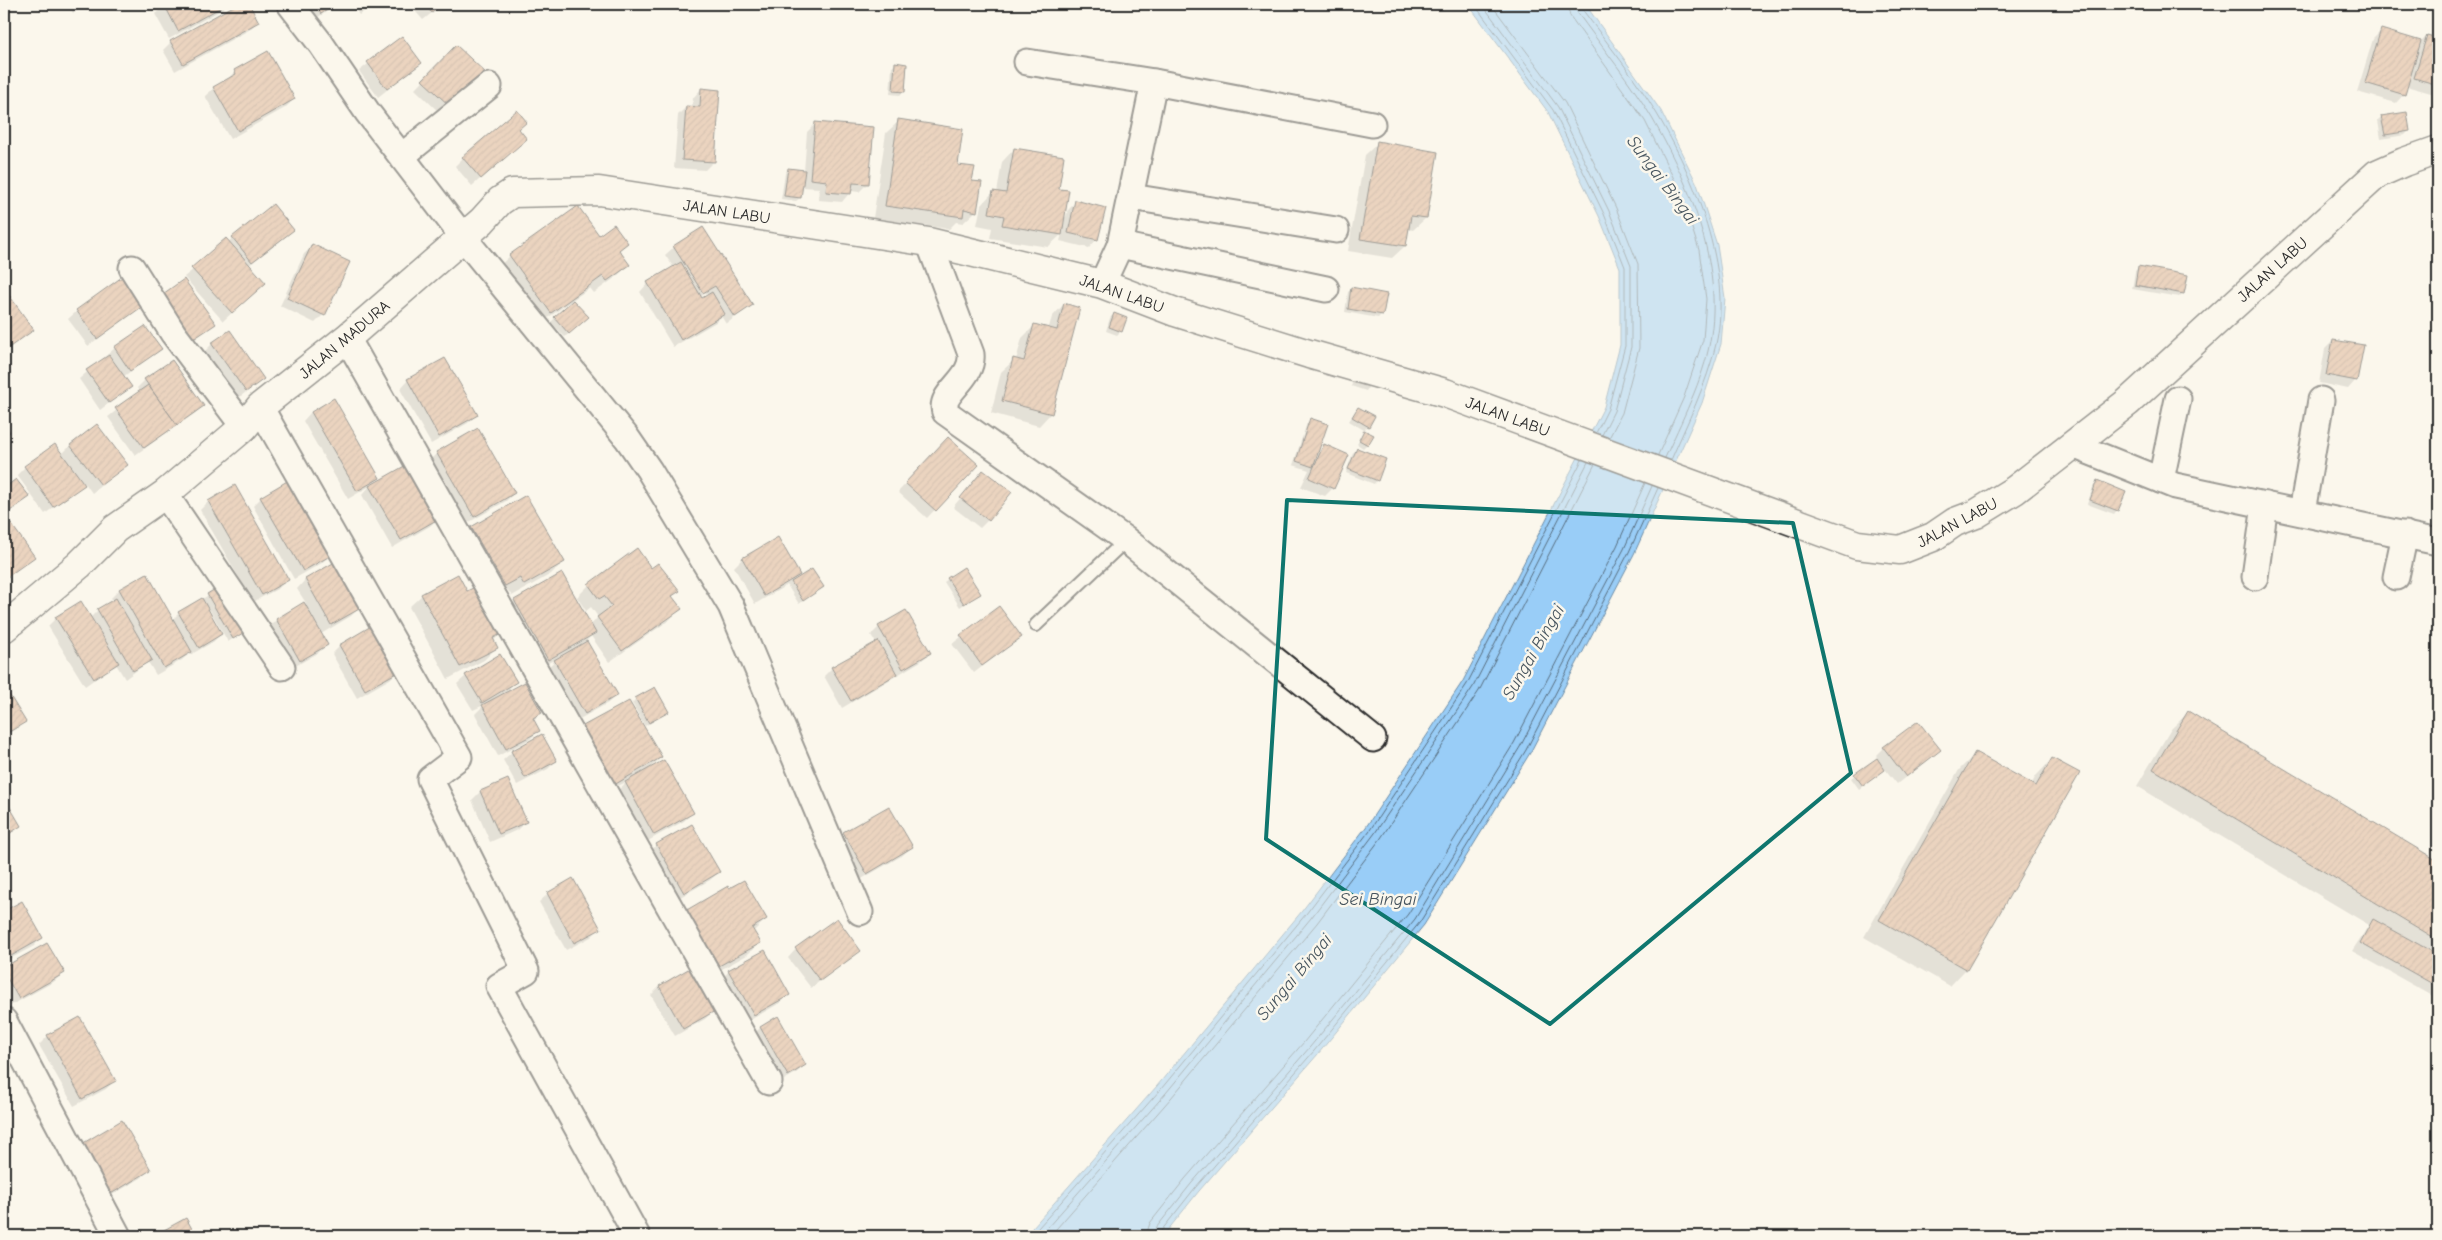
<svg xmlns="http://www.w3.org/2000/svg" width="2442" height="1240" font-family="'Comic Neue',sans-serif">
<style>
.water{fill:#99cdf7;stroke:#6d8ca5}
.shadow{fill:#0003;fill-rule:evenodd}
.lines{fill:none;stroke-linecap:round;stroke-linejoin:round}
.shore{stroke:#576c7d;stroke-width:1}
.building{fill:url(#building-hatch);stroke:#2b2b2b}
.lane-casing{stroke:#2b2b2b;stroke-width:16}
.street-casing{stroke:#2b2b2b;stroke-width:29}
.secondary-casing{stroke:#2b2b2b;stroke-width:31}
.lane{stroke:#fbf7ec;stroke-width:12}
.street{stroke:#fbf7ec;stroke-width:25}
.secondary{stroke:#fbf7ec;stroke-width:28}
.marked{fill:none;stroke:#0f766e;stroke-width:4;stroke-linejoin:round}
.labels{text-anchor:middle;stroke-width:5;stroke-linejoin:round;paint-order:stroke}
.street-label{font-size:16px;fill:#2b2b2b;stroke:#fbf7ec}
.water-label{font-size:18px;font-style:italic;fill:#46545e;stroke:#fbf7ec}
</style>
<defs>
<pattern id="building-hatch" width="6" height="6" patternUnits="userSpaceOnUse" patternTransform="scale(1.25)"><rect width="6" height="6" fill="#d7a888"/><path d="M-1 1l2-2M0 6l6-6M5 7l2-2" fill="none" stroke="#af896f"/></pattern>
</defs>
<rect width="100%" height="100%" fill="#fbf7ec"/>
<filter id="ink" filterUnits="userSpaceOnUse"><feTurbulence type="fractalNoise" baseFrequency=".02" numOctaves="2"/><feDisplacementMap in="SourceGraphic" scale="10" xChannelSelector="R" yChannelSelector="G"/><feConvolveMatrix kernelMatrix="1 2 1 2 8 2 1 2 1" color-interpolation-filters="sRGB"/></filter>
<g filter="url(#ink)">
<path class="water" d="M1468 4H1585L1661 111 1697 184 1717 245 1725 298 1721 344 1702 403 1634 554 1530 753 1424 925 1318 1054 1199 1191 1163 1236H1025L1157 1086 1302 911 1366 827 1463 681 1604 407 1620 345V268L1599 216 1548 112Z"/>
<g class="shadow">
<path d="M4 4H20L4 12Z"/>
<path d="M68 4H89L73 13Z"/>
<path d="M166 4H227L221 10 169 39 155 14Z"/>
<path d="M239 4H247L258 21 249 30 175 71 163 50 171 42Z"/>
<path d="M300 4H338L312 21Z"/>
<path d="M352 4H375L359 15Z"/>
<path d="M409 4H443L423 20Z"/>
<path d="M2381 31 2418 45 2427 36 2438 39V95L2406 86 2404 94 2396 103 2357 92 2373 39Z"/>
<path d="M402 38 421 63 378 97 359 71Z"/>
<path d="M456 47 486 74 444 117 415 89Z"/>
<path d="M896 64 904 91 900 95 890 94 892 67Z"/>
<path d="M235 71 294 99 285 108 230 139 205 96 214 88 227 80Z"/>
<path d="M701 89 713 162 705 170 674 168 678 115 686 107H692L693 98Z"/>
<path d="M2382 117 2409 131 2405 135 2381 139 2378 121Z"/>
<path d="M899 121 956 166 971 182 976 211 963 223 956 222 949 229 873 218 886 133Z"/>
<path d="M816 123 868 183 859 192 851 191 842 202 818 200 819 188 802 187 800 198 796 201 781 199 785 173 788 169 804 171 807 132Z"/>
<path d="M518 130 517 147 472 186 455 166 463 158Z"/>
<path d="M1378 143 1426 218 1413 230 1408 229 1405 246 1392 258 1348 251 1365 155Z"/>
<path d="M1014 149 1064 216 1066 217 1068 210 1076 202 1097 239 1089 248 1060 241 1062 234 1048 247 990 238 992 228 977 225 981 205 993 192 997 193 1002 162Z"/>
<path d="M703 228 752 305 726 324 721 316 716 322 673 347 640 292 648 283 674 268 665 255 674 247ZM706 293 708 296 702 300 700 297Z"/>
<path d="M598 237 627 243 618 251 628 265 616 277 594 293 590 288 572 300 587 317 565 337 551 322 572 302 571 301 538 325 497 268 510 256Z"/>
<path d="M233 238H284L248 266 256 291 223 321 184 277Z"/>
<path d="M313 246 323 315 315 323 280 306 304 254Z"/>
<path d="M2139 267 2183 293 2179 297 2132 289 2135 271Z"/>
<path d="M1352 289 1382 314 1378 318 1345 312 1348 292Z"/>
<path d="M4 290 32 330 4 352Z"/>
<path d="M1064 304 1051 413 1039 426 991 413 1001 372 1014 360H1016L1022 338 1034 326 1048 330 1052 317Z"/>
<path d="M153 305 214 324 183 348Z"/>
<path d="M142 306 88 346 68 319 77 311Z"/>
<path d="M1114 314 1121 331 1117 335 1106 331 1110 318Z"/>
<path d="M144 327 160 349 123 377 130 387 100 410 79 379 115 348Z"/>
<path d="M2333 341 2356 380 2348 389 2319 383 2325 349Z"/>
<path d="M212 344 263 379 237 399 204 352Z"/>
<path d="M445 360 476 415 468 423 431 444 400 389 408 380Z"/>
<path d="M145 380 202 406 194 414 135 455 108 417 140 392 137 388Z"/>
<path d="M1354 380 1372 381 1366 391 1351 386Z"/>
<path d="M1358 408 1368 426 1364 430 1349 421Z"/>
<path d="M311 412 379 478 371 486 438 518 430 526 392 548 362 495 370 486 348 499 303 421Z"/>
<path d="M1310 420 1317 453 1324 445 1333 488 1325 496 1301 487 1309 470 1293 465 1307 423Z"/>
<path d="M1365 432 1367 444 1363 448 1357 444Z"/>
<path d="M71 445 127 464 92 493 85 483 45 514 17 475 25 467 61 455Z"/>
<path d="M940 447 977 465 927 518 898 492Z"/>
<path d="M1357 449 1377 480 1374 484 1346 473 1353 453Z"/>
<path d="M437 453 514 493 506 501 466 524 429 461Z"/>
<path d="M983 471 988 520 980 528 953 507Z"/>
<path d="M16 481 28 497 6 514 4 511V490Z"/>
<path d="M2098 482 2117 510 2114 514 2087 504 2094 485Z"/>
<path d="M234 487 287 579 279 588 253 602 200 510 208 502Z"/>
<path d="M261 498 330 554 322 563 294 579 253 506Z"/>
<path d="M4 516 33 557 4 580Z"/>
<path d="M472 528 563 562 551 574 512 596 507 589 493 597 460 540Z"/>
<path d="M778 538 799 575 793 581 822 587 799 604 787 585 755 604 734 567 742 559Z"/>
<path d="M334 564 359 608 351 616 321 634 327 644 318 653 292 668 268 628 276 620 306 603 297 589 305 580Z"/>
<path d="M948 579 975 597 960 607 944 582Z"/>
<path d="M589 585 678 591 672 597 680 609 668 621 609 662 591 636 586 641 616 695 608 703 576 721 546 669 558 658 540 667 506 609 515 601 591 625 598 617 591 607 586 611 577 597Z"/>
<path d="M119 590 172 620 179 613 217 590 241 633 228 642 210 610 208 611 221 634 213 642 190 655 189 653 182 660 156 675 148 662 125 679 116 664 85 686 48 626 56 618H90L98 610 113 601 111 598Z"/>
<path d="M467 593 501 633 493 641 496 648 484 660 448 679 409 607 422 595Z"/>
<path d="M999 608 1020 637 974 673 952 644Z"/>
<path d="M879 627 930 653 921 661 842 708 824 676 832 668 876 643 871 635Z"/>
<path d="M340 646 398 671 390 679 357 698 332 654Z"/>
<path d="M466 676 515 682 503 695 541 713 533 721 538 731 530 739 498 756 475 714 484 705 473 710 457 684Z"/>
<path d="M4 688 24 722 4 737Z"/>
<path d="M636 699 668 712 645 726 632 703Z"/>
<path d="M2188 713 2438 862V999L2352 951 2369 925 2137 786 2171 729Z"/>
<path d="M574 737 661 757 649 769 692 813 684 821 646 842 617 791 628 781 606 792Z"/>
<path d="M1884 748 1939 750 1897 784 1885 769 1859 789 1851 778 1878 759 1876 756Z"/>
<path d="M512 752 556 761 548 769 517 785 503 760Z"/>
<path d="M1975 754 2031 785 2036 776 2052 759 1966 969 1950 986 1864 937 1959 770Z"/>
<path d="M507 781 525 822 517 830 490 842 472 800 480 792Z"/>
<path d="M4 799 20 826 4 839Z"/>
<path d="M844 833 911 847 903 855 858 881 835 841Z"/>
<path d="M657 845 719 872 710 880 675 900 648 853Z"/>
<path d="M548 894 599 929 591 937 566 950 539 902Z"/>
<path d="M22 902 42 937 34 946 4 962V913Z"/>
<path d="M766 919 753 932 759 943 747 955 704 979 673 924Z"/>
<path d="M47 944 63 972 55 981 10 1006 4 995V968Z"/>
<path d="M796 949 859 951 811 988 788 958Z"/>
<path d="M690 970 713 1011 705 1019 675 1036 651 995 659 987Z"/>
<path d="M729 971 788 995 780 1003 745 1023 721 980Z"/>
<path d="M778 1018 805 1065 796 1073 779 1083 752 1036 760 1028Z"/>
<path d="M80 1019 114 1081 106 1089 74 1106 39 1045 48 1036Z"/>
<path d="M72 1154 149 1170 141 1178 100 1202Z"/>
</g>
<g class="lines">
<g class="shore">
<path d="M1474 4 1553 110 1604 214 1625 267V346L1608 409 1596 433"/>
<path d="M1482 4 1558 107 1609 211 1631 266V347L1614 411 1602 435"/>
<path d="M1491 4 1565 103 1616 208 1638 264 1639 348 1622 413 1609 438"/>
<path d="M1567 4 1570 16 1645 121 1680 191 1699 250 1706 299 1703 340 1684 397 1658 455"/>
<path d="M1575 4 1577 12C1601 46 1631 82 1652 118 1689 183 1724 264 1710 341 1704 378 1680 424 1665 458"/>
<path d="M1581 4 1582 9C1607 43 1635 77 1657 114 1694 176 1733 270 1716 344 1707 384 1687 423 1671 460"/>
<path d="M1031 1236 1161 1089 1306 914 1370 830 1467 684 1582 460"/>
<path d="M1040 1236 1166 1093 1311 918 1375 833 1473 687 1588 462"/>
<path d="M1050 1236 1171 1098 1317 923 1381 838 1479 691 1595 464"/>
<path d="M1146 1236 1150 1223 1185 1179 1304 1042 1408 914 1514 743 1617 546 1645 483"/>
<path d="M1154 1236 1156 1228 1191 1184 1310 1047 1415 919 1520 747 1624 549 1652 486"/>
<path d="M1160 1236 1161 1231 1195 1188 1314 1051 1420 922 1526 750 1629 552 1658 488"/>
</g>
</g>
<g class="building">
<path d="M73 4H88L77 10Z"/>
<path d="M164 4H227L178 31Z"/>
<path d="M237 4H249L259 22 183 64 170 41Z"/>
<path d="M314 4H336L321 14Z"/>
<path d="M424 4H443L432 13Z"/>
<path d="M2381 29 2421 41 2405 95 2365 83Z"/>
<path d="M2427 35 2438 38V85L2414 78Z"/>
<path d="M402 36 422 63 387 89 367 62Z"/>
<path d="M456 45 487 74 453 109 422 80Z"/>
<path d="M268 51 295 99 238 131 213 87 236 74 234 70Z"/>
<path d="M895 62 907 64 905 92 893 91Z"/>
<path d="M701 88 720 90 715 162 682 160 686 106 700 107Z"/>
<path d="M517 110 527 122 519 129 527 139 481 179 462 157Z"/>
<path d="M2407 112 2410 131 2385 135 2381 116Z"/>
<path d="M898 119 963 129 958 165 975 167 972 181 982 182 977 212 964 209 963 217 885 206Z"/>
<path d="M815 122 874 127 869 184 853 183 851 194 826 192 827 181 810 179Z"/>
<path d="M1377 141 1438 152 1427 218 1411 216 1406 246 1360 239Z"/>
<path d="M1014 148 1064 156 1059 189 1069 190 1062 235 1002 225 1004 216 989 213 993 191 1006 193Z"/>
<path d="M788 168 805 170 801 198 784 196Z"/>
<path d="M1075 200 1106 208 1098 240 1068 233Z"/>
<path d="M273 204 294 230 252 262 232 237Z"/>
<path d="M578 206 599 235 614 224 628 243 619 250 630 265 607 281 603 276 551 313 509 255Z"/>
<path d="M703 227 753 305 735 317 715 286 703 293 673 246Z"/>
<path d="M226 238 266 283 232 313 191 268Z"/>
<path d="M312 244 350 262 325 316 287 298Z"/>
<path d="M681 262 702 298 712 292 725 314 681 340 647 282Z"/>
<path d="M2138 266 2188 275 2184 294 2135 285Z"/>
<path d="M122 277 143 306 97 339 76 310Z"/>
<path d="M184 279 216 324 192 340 160 296Z"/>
<path d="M1351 287 1387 294 1383 315 1348 309Z"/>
<path d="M4 288 34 330 4 351Z"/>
<path d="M573 300 589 317 569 334 554 317Z"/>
<path d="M1064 303 1080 308 1052 414 1002 401 1013 358 1024 361 1034 324 1057 330Z"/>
<path d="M1114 313 1127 318 1122 332 1109 327Z"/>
<path d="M145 326 162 349 130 371 114 347Z"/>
<path d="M230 330 264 379 246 392 211 343Z"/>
<path d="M2333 340 2364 345 2357 381 2326 375Z"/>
<path d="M109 355 132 387 109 403 86 370Z"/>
<path d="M445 358 478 415 439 437 407 379Z"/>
<path d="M172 360 204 406 177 425 144 379Z"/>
<path d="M148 385 177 425 144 448 115 408Z"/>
<path d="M334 398 380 478 357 491 311 412Z"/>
<path d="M1358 407 1375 416 1369 427 1352 417Z"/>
<path d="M1310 418 1328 424 1313 467 1296 461Z"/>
<path d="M4 423 10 432 4 437Z"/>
<path d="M97 424 128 465 101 485 70 445Z"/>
<path d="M478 428 515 493 474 517 436 452Z"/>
<path d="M1364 430 1374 435 1368 445 1359 440Z"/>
<path d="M948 437 979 465 936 511 905 483Z"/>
<path d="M55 444 85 485 53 507 24 466Z"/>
<path d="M1324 444 1349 455 1334 489 1309 478Z"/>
<path d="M1357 448 1386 459 1378 481 1348 469Z"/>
<path d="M408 464 440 518 401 540 369 486Z"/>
<path d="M983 470 1012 492 989 521 960 498Z"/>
<path d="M16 479 30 497 10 511 4 502V488Z"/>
<path d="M289 480 332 555 303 571 260 497Z"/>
<path d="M2097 480 2126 492 2118 511 2090 500Z"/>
<path d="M235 485 289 580 262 595 208 501Z"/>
<path d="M526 495 565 562 524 585 520 578 505 586 471 527Z"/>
<path d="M4 514 35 557 7 577 4 573Z"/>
<path d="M778 537 800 575 764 596 742 558Z"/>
<path d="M637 548 651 568 658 563 680 591 672 596 682 609 622 651 597 617 612 606 604 596 599 599 588 584Z"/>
<path d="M335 562 361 608 331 625 305 579Z"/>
<path d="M964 567 981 594 964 604 947 578Z"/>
<path d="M812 569 824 587 803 601 791 582Z"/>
<path d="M147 573 192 652 164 668 119 589Z"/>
<path d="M562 573 596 633 548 660 514 600Z"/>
<path d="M458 574 467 591 477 586 502 634 493 638 498 648 460 667 421 594Z"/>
<path d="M217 588 243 633 233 639 207 594Z"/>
<path d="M116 598 152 660 133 671 97 609Z"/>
<path d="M202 598 222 634 199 648 178 612Z"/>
<path d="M81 601 119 663 94 679 55 617Z"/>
<path d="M304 602 328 645 300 661 276 619Z"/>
<path d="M999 606 1022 637 982 666 960 635Z"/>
<path d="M906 610 931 653 903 669 878 626Z"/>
<path d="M373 625 400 671 365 690 339 645Z"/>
<path d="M587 641 618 695 585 714 554 660Z"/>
<path d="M878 641 897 674 851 701 831 667Z"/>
<path d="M500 654 517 682 482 703 465 675Z"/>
<path d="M525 682 542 713 533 718 540 731 506 749 482 705Z"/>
<path d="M4 686 26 722 4 735Z"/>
<path d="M655 687 669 712 649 723 635 698Z"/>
<path d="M629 701 662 757 614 785 581 727Z"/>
<path d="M2188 711 2438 861V940L2153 769Z"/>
<path d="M1918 721 1941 750 1906 777 1883 747Z"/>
<path d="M542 734 557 761 525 778 511 751Z"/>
<path d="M1975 752 2036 786 2052 758 2080 773 1967 970 1879 920Z"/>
<path d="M1877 758 1885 770 1863 786 1854 774Z"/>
<path d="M664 760 694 813 654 835 625 782Z"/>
<path d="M508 779 527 822 499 834 480 791Z"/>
<path d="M4 797 21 826 4 837Z"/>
<path d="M889 806 913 847 867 874 843 832Z"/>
<path d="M692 824 720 872 684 893 656 844Z"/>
<path d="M573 878 601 929 574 943 547 893Z"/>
<path d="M744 880 767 919 752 928 761 943 717 967 685 911 728 886 729 888Z"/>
<path d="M22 901 43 938 4 960V911Z"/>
<path d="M837 918 861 951 820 981 795 948Z"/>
<path d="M2373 919 2438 955V987L2360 943Z"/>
<path d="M47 943 65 973 19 999 4 973V967Z"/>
<path d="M765 950 790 995 754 1015 728 970Z"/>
<path d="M690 968 715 1011 683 1029 659 986Z"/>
<path d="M778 1016 806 1065 788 1076 760 1027Z"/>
<path d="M80 1017 116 1081 82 1099 47 1035Z"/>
<path d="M122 1120 151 1170 109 1195 80 1145Z"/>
<path d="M186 1218 196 1236H153Z"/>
</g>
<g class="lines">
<defs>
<path id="lane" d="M1036 625 1126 540"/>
<g id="street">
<path d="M290 4 321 44 368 113 463 237 627 438 649 470 731 606 860 912"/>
<path d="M1027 62 1154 82"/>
<path d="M402 156 489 86"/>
<path d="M1131 197 1336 230"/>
<path d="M929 242 971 354C974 379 938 393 945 412L1126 540 1373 739"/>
<path d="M1120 245 1326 289"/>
<path d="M132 268 173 333 244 427"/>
<path d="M1102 284 1120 245 1154 82 1372 124"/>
<path d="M347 338 769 1082"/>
<path d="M260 407 459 757 430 779 526 971 499 986 637 1236"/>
<path d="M2073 445 2175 486 2438 542"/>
<path d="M2161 480 2178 399"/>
<path d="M165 494 282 667"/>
<path d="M2302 512 2321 400"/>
<path d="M2255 577 2265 505"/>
<path d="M2396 577 2405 534"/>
<path d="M4 1021 118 1236"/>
</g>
<path id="secondary" d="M4 628 79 565 115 529 165 494 244 427 260 407 347 338 482 221 500 201 512 193 599 191 929 242 1102 284 1175 312 1309 354 1445 393 1857 545 1900 550 1933 537 1955 522 1976 514 2015 490 2128 402 2377 174 2404 162 2438 150"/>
</defs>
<use href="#lane" class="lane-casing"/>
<use href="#street" class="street-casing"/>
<use href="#secondary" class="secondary-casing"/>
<use href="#lane" class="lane"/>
<use href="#street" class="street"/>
<use href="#secondary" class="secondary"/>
</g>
</g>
<path d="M0 0H2442V1240H0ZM1287 500 1793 523 1851 773 1550 1024 1266 839Z" fill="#fbf7ec" fill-opacity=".55" fill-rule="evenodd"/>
<path class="marked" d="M1287 500 1793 523 1851 773 1550 1024 1266 839Z"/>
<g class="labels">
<g class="street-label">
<text transform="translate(727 211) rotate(9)" y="6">JALAN LABU</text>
<text transform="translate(2272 269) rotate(-42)" y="6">JALAN LABU</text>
<text transform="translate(1122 293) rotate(19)" y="6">JALAN LABU</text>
<text transform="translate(344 339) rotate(-40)" y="6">JALAN MADURA</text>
<text transform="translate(1508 416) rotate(20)" y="6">JALAN LABU</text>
<text transform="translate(1957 522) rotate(-28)" y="6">JALAN LABU</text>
</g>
<g class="water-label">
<text transform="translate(1663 180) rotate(53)" y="6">Sungai Bingai</text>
<text transform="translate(1533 652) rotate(-60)" y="6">Sungai Bingai</text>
<text x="1378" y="905">Sei Bingai</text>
<text transform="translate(1294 977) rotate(-50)" y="6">Sungai Bingai</text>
</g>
</g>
<rect width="2442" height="1240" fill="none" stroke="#fbf7ec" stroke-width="20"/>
<rect x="10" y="10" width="2422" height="1220" fill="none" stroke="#2b2b2b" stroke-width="2" filter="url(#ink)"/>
</svg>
